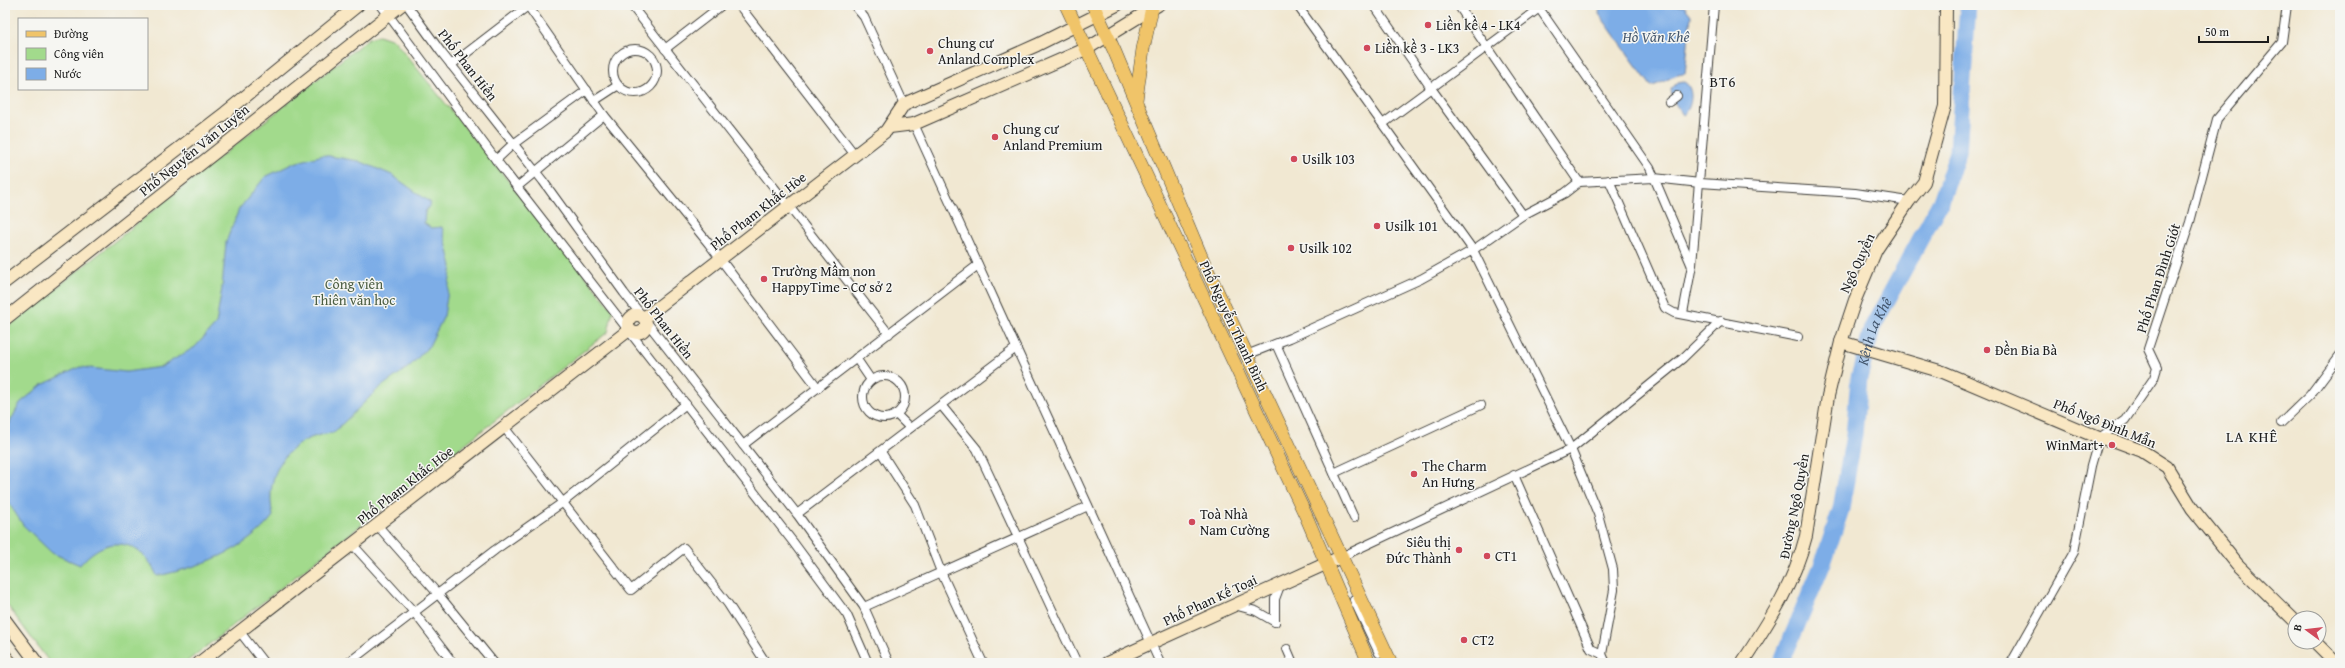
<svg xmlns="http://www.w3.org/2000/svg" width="2345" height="668" font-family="'Gentium Book Plus',serif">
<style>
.green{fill:#a2da8c;stroke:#5f7b54}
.water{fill:#7dade7;stroke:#4c6482}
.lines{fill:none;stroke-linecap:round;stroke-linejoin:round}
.river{stroke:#7dade7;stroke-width:17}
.street-casing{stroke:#3c3b37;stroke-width:10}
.secondary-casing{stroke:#3c3b37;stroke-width:14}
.primary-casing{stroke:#3c3b37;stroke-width:14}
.street{stroke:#fff;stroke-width:8}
.secondary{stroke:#f9e7c3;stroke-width:12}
.primary{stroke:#f0c469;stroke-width:13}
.poi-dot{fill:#d1495b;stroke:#f6f6f2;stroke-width:1.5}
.labels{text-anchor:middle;stroke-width:3;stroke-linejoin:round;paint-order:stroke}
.poi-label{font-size:14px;fill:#1c1c1c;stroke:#f6f6f2;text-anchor:start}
.street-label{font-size:14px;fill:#1c1c1c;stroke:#f6f6f2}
.park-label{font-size:14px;fill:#4b5e43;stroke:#f6f6f2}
.water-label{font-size:15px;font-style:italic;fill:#43566d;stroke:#f6f6f2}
.neighbourhood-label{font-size:15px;letter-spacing:1px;fill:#1c1c1c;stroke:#f6f6f2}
</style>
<rect width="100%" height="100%" fill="#f6f6f2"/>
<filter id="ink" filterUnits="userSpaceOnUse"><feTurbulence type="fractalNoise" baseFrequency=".025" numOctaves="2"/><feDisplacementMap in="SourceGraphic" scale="8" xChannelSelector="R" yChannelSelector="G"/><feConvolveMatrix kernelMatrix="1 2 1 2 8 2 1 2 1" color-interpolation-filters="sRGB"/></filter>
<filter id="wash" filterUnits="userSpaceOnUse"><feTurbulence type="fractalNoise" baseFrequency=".012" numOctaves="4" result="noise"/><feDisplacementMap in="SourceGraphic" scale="16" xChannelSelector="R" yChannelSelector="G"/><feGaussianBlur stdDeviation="0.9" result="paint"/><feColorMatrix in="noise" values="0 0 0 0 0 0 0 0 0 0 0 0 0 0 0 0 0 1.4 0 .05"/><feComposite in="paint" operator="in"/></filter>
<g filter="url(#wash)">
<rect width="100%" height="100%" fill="#f1e8d2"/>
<path class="green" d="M379 35 394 40 613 310 608 332 185 663H50L5 602V329L369 38Z"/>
<g class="water">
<path d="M1600 5 1684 6 1691 15 1685 74C1672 74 1664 84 1651 86L1599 14Z"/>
<path d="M1684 82C1695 88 1692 109 1683 115L1672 99 1671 89 1677 83Z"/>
<path d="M323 155 359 161 392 175 431 203 425 212 424 223 431 228 442 227 452 266 444 316 429 346 410 366 378 389 333 433C289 436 263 473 273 516 248 550 197 568 157 576 141 538 106 533 80 565L52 553 23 525 5 497V432L20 403 42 385 80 367 126 372 161 367 195 347 216 324 222 288 226 242 239 209 265 177 294 163Z"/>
</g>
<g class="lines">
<path class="river" id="s1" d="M1781 663 1823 563 1841 509 1854 435 1859 378 1872 328 1941 201 1958 152 1968 5"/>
</g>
</g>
<g filter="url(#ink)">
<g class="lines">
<defs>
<g id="street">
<path d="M381 5 496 160 793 542 847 615 868 663"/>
<path d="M407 5 441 52 543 181 624 293 797 514 864 607 889 663"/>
<path d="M631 5 889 334"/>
<path d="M739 5 855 155"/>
<path d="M854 5 864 17 904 104"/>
<path d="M1297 5 1473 250 1571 449 1598 514 1613 569 1614 590 1602 654"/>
<path d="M1374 5 1431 88 1523 215"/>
<path d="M1458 5 1579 182"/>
<path d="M528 6 604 115 709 244 818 388"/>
<path d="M1539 8 1650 168 1691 264"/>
<circle cx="635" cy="71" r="22"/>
<path d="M665 49 722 5"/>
<path d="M451 65 529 5"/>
<path d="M594 101 617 86"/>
<path d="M1669 102 1677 96"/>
<path d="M1384 123 1542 6"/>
<path d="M914 124 1160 663"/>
<path d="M496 160 512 145 587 90"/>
<path d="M1609 180 1665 308 1674 313 1798 337"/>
<path d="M517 187 604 115"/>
<path d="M1683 313 1692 265 1714 5"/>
<path d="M1276 344 1354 518"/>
<path d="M1249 354 1290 338 1421 279 1473 250 1523 215 1565 193 1579 182 1654 178 1700 183 1855 193 1909 201"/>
<path d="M856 358 871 380"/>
<circle cx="884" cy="397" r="21"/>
<path d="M941 405 977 449 1077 663"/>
<path d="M896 414 910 428"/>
<path d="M2281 423 2310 395 2340 355"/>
<path d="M504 427 631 590 684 548 728 604 766 663"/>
<path d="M743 445 978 265"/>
<path d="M881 452 915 505 941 572 983 663"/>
<path d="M1334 473 1481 405"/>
<path d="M1514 475 1591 649 1602 654 1606 663"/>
<path d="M797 514 1016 348"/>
<path d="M378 526 438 594 494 663"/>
<path d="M353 545 414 612 453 663"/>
<path d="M1343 556 1571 449 1683 358 1721 321"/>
<path d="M1354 600 1379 653"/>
<path d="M1234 605 1256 611 1275 622"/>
<path d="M864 607 1088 506"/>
<path d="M1275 622V599L1281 583"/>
<path d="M240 632 264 663"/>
<path d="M1287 649 1293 663"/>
<path d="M348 663 495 550 562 503 686 404"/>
<path d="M2011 663 2074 552 2091 466 2099 438 2125 420 2154 378 2157 368 2148 349 2190 222 2217 119 2282 42 2287 5"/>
</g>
<g id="secondary">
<path d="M890 127 914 124 1088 48 1158 5"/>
<path d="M5 282 225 113 358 5"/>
<circle cx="637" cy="324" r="9"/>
<path d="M644 318 886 131 904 104 1037 45 1117 5"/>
<path d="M5 319 401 5"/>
<path d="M1841 342 1943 372 2099 438 2118 442 2142 451 2167 467 2192 508 2237 564 2295 621"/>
<path d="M5 620 37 663"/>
<path d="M2315 642 2336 663"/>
<path d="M5 656 11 663"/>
<path d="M199 663 629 330"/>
<path d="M1107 663 1343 556"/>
<path d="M1742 663C1770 620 1793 586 1806 536L1828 396 1841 342 1855 300 1876 250 1909 201 1924 182 1945 106 1946 5"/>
</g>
<g id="primary">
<path d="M1066 5 1306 516 1369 663"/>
<path d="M1093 5 1114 50 1203 261 1391 663"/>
<path d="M1136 100 1143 49 1152 8 1149 5"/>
</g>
</defs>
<use href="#street" class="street-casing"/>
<use href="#secondary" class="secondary-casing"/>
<use href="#primary" class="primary-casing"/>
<use href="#street" class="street"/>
<use href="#secondary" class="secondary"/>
<use href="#primary" class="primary"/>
</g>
</g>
<g class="poi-dot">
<circle cx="1428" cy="25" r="4"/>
<circle cx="1367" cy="48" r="4"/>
<circle cx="930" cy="51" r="4"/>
<circle cx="995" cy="137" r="4"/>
<circle cx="1294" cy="159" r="4"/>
<circle cx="1377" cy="226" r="4"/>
<circle cx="1291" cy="248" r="4"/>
<circle cx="764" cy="279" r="4"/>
<circle cx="1987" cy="350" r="4"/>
<circle cx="2112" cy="445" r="4"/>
<circle cx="1414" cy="474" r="4"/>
<circle cx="1192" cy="522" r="4"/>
<circle cx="1459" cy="550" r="4"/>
<circle cx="1487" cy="556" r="4"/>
<circle cx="1464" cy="640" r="4"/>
</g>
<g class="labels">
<g class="poi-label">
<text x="1436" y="30">Liền kề 4 - LK4</text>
<text x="938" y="48">Chung cư<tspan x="938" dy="16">Anland Complex</tspan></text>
<text x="1375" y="53">Liền kề 3 - LK3</text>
<text x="1003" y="134">Chung cư<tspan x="1003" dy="16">Anland Premium</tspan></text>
<text x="1302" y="164">Usilk 103</text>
<text x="1385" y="231">Usilk 101</text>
<text x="1299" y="253">Usilk 102</text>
<text x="772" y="276">Trường Mầm non<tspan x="772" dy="16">HappyTime - Cơ sở 2</tspan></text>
<text x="1995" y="355">Đền Bia Bà</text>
<text x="2104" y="450" text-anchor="end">WinMart+</text>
<text x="1422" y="471">The Charm<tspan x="1422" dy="16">An Hưng</tspan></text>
<text x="1200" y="519">Toà Nhà<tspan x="1200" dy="16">Nam Cường</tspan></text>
<text x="1451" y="547" text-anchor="end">Siêu thị<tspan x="1451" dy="16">Đức Thành</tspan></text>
<text x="1495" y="561">CT1</text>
<text x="1472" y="645">CT2</text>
</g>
<g class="street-label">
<text transform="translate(468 65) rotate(52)" y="5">Phố Phan Hiền</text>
<text transform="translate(194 150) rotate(-39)" y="5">Phố Nguyễn Văn Luyện</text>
<text transform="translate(758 211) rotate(-38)" y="5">Phố Phạm Khắc Hòe</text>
<text transform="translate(1857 263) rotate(-65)" y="5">Ngô Quyền</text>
<text transform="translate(2158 278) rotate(-72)" y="5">Phố Phan Đình Giót</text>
<text transform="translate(664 323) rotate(52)" y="5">Phố Phan Hiền</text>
<text transform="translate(1234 326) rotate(65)" y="5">Phố Nguyễn Thanh Bình</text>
<text transform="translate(2105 423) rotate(22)" y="5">Phố Ngô Đình Mẫn</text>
<text transform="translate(405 485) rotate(-38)" y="5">Phố Phạm Khắc Hòe</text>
<text transform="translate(1794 506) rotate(-79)" y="5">Đường Ngô Quyền</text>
<text transform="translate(1210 600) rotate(-25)" y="5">Phố Phan Kế Toại</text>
</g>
<g class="park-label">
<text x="354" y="289">Công viên<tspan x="354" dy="16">Thiên văn học</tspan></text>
</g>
<g class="water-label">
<text x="1656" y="42">Hồ Văn Khê</text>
<text dy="5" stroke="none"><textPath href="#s1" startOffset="347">Kênh La Khê</textPath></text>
</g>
<g class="neighbourhood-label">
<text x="1723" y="87">BT6</text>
<text x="2252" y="442">LA KHÊ</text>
</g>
</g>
<rect width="2345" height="668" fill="none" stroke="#f6f6f2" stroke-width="20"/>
<rect x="18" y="18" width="130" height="72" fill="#f6f6f2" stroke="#9f9f9c"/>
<rect x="26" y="31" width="20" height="6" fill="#f0c469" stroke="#9f9f9c"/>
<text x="54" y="38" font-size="12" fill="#1c1c1c">Đường</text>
<rect x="26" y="48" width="20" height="12" fill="#a2da8c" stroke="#9f9f9c"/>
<text x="54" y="58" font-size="12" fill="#1c1c1c">Công viên</text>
<rect x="26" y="68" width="20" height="12" fill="#7dade7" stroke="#9f9f9c"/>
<text x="54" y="78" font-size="12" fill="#1c1c1c">Nước</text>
<g transform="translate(2307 630) rotate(285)"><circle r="19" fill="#f6f6f2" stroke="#9f9f9c"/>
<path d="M0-3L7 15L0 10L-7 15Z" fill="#d1495b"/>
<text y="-6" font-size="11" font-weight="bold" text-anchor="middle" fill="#1c1c1c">B</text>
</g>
<path d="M2199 36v6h69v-6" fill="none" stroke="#1c1c1c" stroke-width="2"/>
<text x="2205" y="36" font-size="12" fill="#1c1c1c" stroke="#f6f6f2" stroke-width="3" paint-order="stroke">50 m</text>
</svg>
